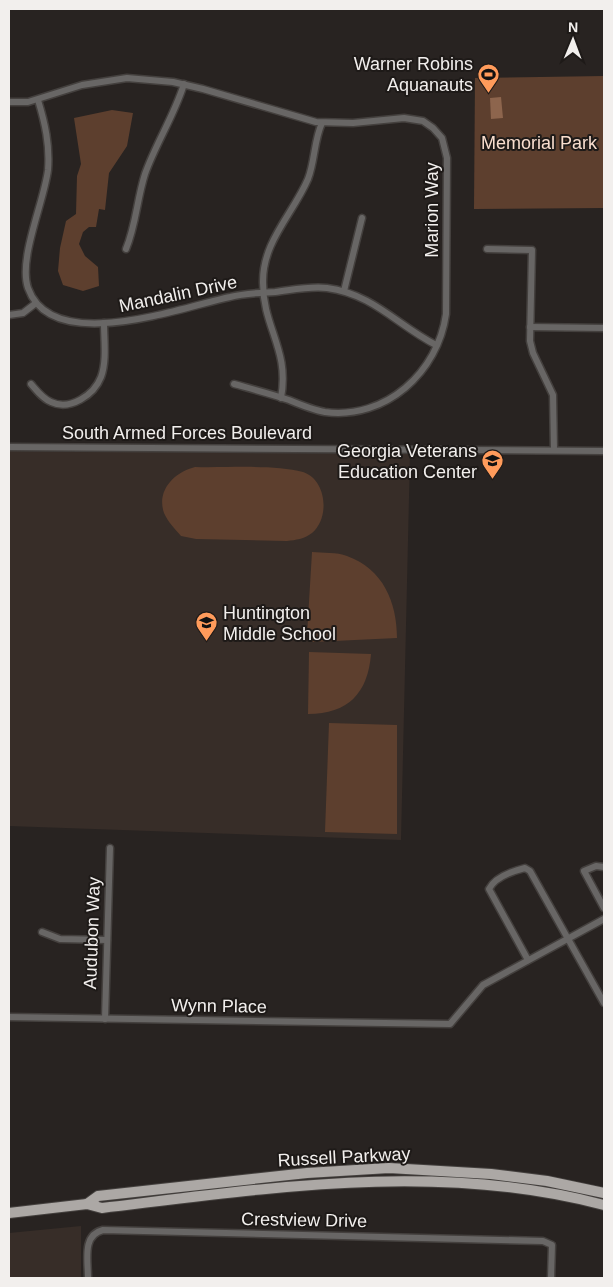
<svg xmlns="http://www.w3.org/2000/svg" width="613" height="1287" font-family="Arial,sans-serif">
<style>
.built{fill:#372d28}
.green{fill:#5d3f2e}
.water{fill:#8d654d}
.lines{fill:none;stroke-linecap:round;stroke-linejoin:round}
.minor-casing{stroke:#44403e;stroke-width:9}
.primary-casing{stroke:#44403e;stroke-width:12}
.minor{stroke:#686665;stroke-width:6}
.primary{stroke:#aca8a5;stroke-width:10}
.labels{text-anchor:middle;stroke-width:4;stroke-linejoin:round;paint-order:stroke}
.poi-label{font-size:18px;fill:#f2efed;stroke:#1e1a18;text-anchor:end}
.park-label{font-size:18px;fill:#f9dece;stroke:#1e1a18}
.street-label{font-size:18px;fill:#f2efed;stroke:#1e1a18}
</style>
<rect width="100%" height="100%" fill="#282321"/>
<g class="built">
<path d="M9 451 410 454 401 840 9 826Z"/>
<path d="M81 1226V1278H9V1233Z"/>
</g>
<g class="green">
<path d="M604 76V208L474 209 475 78Z"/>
<path d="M112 110 133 113 127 146 109 173 105 210 99 209 96 227H89L83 232 79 244 85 256 98 267 99 286 83 291 63 285 58 271 60 248 66 221 76 214 77 176 81 164 74 118Z"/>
<path d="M195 467C227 468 274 464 303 472 327 480 330 518 312 533 304 539 296 540 287 541L196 539 181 536C175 529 168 522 164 513 156 490 175 472 195 467Z"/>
<path d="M312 552C323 553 337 552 347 556 383 569 397 602 397 638L313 642 307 635Z"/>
<path d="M309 652 371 654C368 693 348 714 308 714Z"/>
<path d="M329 723 397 725V834L325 832Z"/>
</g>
<path class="water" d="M501 97 503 118 491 119 490 98Z"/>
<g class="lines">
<defs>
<g id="minor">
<path d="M38 100C45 123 50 145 48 170 44 202 18 259 28 288 52 356 182 307 230 297 245 293 259 293 275 292 292 290 309 286 327 288 373 294 397 325 436 345"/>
<path d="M9 102H28L82 85 127 78 173 82 203 89 316 122 353 123 404 118 423 121 433 128 442 138 447 158 446 314C438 372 386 420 325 412 313 410 301 405 289 400 271 394 252 389 234 384"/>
<path d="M126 249C136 225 137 199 145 174 156 143 174 116 184 84"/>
<path d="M487 249 532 250 530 341 533 353 553 395 554 450"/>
<path d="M344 291 362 218"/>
<path d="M9 315 23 313 36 303"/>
<path d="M530 327 604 328"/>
<path d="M31 384C37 391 43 399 51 402 70 411 94 395 101 377 107 361 104 340 104 323"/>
<path d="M281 398C290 350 263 328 263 283 262 242 293 214 308 179 315 161 314 140 322 123"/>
<path d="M9 447 604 451"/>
<path d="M604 867 596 866 584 871 604 908"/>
<path d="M42 932 60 939 107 940"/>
<path d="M528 960 489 889C495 877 513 871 525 868L530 871 604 1003"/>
<path d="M9 1017 450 1024 483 985 604 919"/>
<path d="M105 1019 110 848"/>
<path d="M88 1278C88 1260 82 1235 103 1230L543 1241 552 1245 551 1278"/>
</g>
<g id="primary">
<path d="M87 1204 98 1196 307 1173 389 1168 491 1174 547 1181 604 1193"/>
<path d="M9 1213 87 1204 102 1208C269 1188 438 1161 604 1205"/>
</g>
</defs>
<use href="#minor" class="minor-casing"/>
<use href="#primary" class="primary-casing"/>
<use href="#minor" class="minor"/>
<use href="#primary" class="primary"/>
</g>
<defs>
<symbol id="stadium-pin" viewBox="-11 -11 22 30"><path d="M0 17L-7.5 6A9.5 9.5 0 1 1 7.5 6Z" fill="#ff9b5b" stroke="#1e1a18"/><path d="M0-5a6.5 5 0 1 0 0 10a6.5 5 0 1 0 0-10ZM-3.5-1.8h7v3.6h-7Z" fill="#111"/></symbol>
<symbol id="university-pin" viewBox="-11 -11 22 30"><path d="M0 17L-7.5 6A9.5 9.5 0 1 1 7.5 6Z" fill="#ff9b5b" stroke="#1e1a18"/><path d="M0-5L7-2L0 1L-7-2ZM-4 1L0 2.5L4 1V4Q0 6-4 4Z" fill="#111"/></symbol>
<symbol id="school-pin" viewBox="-11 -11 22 30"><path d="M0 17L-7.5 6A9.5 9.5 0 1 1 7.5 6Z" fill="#ff9b5b" stroke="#1e1a18"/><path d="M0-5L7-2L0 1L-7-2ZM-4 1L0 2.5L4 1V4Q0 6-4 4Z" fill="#111"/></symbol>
</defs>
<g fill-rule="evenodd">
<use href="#stadium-pin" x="476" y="62" width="25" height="34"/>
<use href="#university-pin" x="480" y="448" width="25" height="34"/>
<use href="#school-pin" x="194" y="610" width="25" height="34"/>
</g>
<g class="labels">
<g class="poi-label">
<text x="473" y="70">Warner Robins<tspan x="473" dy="21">Aquanauts</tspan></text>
<text x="477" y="457">Georgia Veterans<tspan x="477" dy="21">Education Center</tspan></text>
<text x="223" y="619" text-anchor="start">Huntington<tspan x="223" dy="21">Middle School</tspan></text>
</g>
<g class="park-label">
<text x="539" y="149">Memorial Park</text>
</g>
<g class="street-label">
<text transform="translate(432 210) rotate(-90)" y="6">Marion Way</text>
<text transform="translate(178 294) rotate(-12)" y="6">Mandalin Drive</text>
<text x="187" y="439">South Armed Forces Boulevard</text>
<text transform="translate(92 933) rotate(-88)" y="6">Audubon Way</text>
<text transform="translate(219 1006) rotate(1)" y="6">Wynn Place</text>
<text transform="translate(344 1157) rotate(-3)" y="6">Russell Parkway</text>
<text transform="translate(304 1220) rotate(1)" y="6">Crestview Drive</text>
</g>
</g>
<rect width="613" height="1287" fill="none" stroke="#f2efed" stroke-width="20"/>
<g transform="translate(573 40) rotate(1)" stroke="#1e1a18" stroke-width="4" paint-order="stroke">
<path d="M0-4L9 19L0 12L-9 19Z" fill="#f2efed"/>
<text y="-8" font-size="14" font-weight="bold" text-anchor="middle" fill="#f2efed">N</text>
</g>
</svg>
